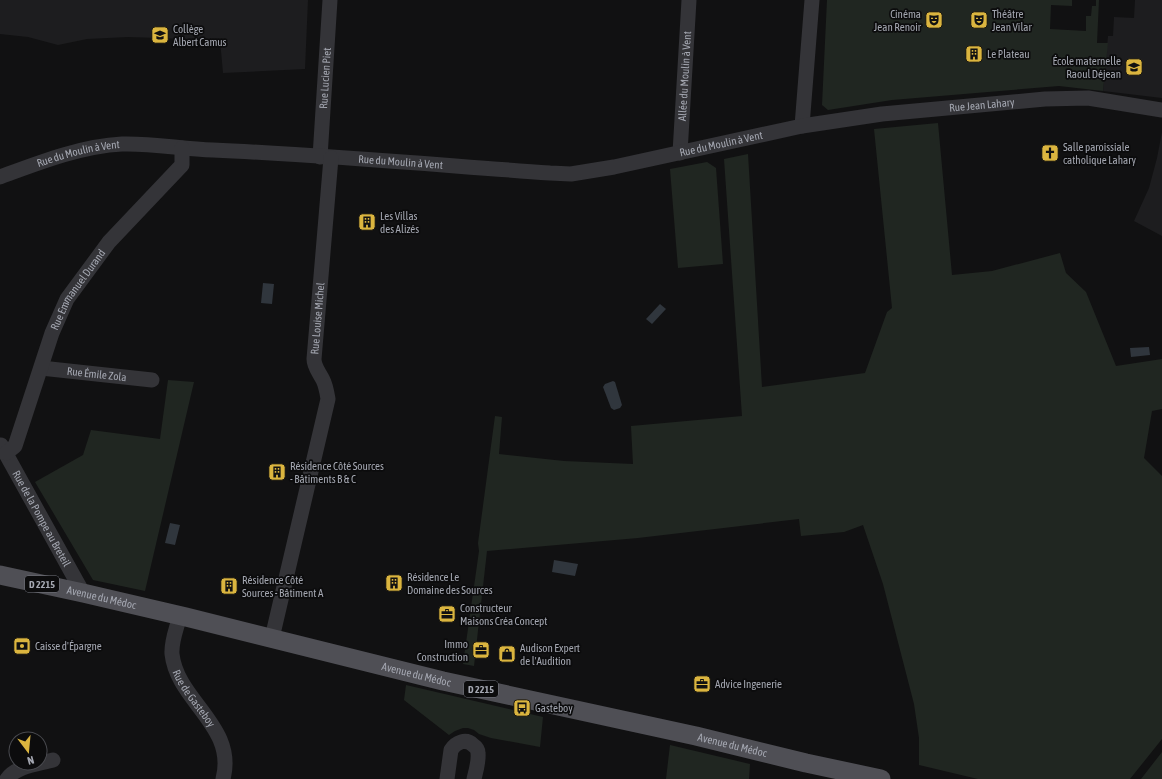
<svg xmlns="http://www.w3.org/2000/svg" width="1162" height="779" font-family="'Asap Condensed',sans-serif">
<style>
.built{fill:#1d1d1f}
.green{fill:#202621}
.water{fill:#30363d}
.lines{fill:none;stroke-linecap:round;stroke-linejoin:round}
.minor{stroke:#343438;stroke-width:15}
.major{stroke:#4f4f55;stroke-width:19}
.labels{text-anchor:middle;stroke-width:3.5;stroke-linejoin:round;paint-order:stroke}
.shield{fill:#0c0c0d;stroke:#767880;stroke-width:1}
.shield-label{font-size:10px;font-weight:bold;fill:#a4a7b1}
.poi-label{font-size:11px;fill:#a4a7b1;stroke:#0c0c0d;text-anchor:start}
.street-label{font-size:11px;fill:#a4a7b1;stroke:#0c0c0d}
</style>
<rect width="100%" height="100%" fill="#111112"/>
<g class="built">
<path d="M0 0H308L305 69 223 73 220 40 128 37 87 39 58 45 28 37 0 34Z"/>
<path d="M1135 0H1162V98L1103 91 1108 36H1113L1114 17 1134 18Z"/>
<path d="M1162 132V236L1134 221 1149 188 1157 158Z"/>
</g>
<g class="green">
<path d="M827 0H1072V6L1051 5 1050 29 1086 31V16H1091L1092 6H1096V0H1099L1097 43H1108L1103 91 1059 86 892 100 828 110 822 105Z"/>
<path d="M938 123 952 275 992 271 1060 253 1066 273 1086 292 1116 366 1162 359V409L1152 411 1144 458 1162 476V739L1130 779H978L919 765V738L914 704 883 584 863 525 844 532 801 536 799 519 638 538 487 551 474 666 463 664 479 551 478 543 495 416 502 417 499 454 564 461 633 464 631 426 742 416 724 159 748 154 762 387 865 373 887 312 892 308 874 129Z"/>
<path d="M707 162 716 168 723 264 678 268 670 169Z"/>
<path d="M168 380 194 382 145 591 93 580 35 482 83 455 91 430 160 439Z"/>
<path d="M406 685 543 717 540 747 491 738 479 734 474 730 468 728H463L455 731 449 735 404 700Z"/>
<path d="M670 745 750 764 749 779H666Z"/>
<path d="M1162 752V779H1141Z"/>
</g>
<g class="water">
<path d="M263 283 274 284 272 304 261 303Z"/>
<path d="M660 304 666 309 652 324 646 319Z"/>
<path d="M1149 347 1150 355 1131 357 1130 348Z"/>
<path d="M613 381 615 382 622 405 620 408 614 410 611 408 603 387 605 384Z"/>
<path d="M170 523 180 525 175 545 165 543Z"/>
<path d="M554 560 578 564 575 576 552 572Z"/>
</g>
<g class="lines">
<g class="minor">
<path d="M802 126 812 0"/>
<path id="s1" d="M680 153 689 0"/>
<path id="s2" d="M320 157 330 0"/>
<path id="s3" d="M0 177C38 163 81 146 122 144 152 143 182 149 213 150 325 155 438 165 550 173L571 174 614 167 802 126 882 114 1045 99 1088 98 1162 110"/>
<path id="s4" d="M41 368 152 380"/>
<path id="s5" d="M1 445 83 593"/>
<path id="s6" d="M6 453 15 446 52 333 67 299 109 242 182 165V148"/>
<path id="s7" d="M180 615C177 628 171 641 172 654 177 701 237 726 223 779"/>
<path id="s8" d="M272 638 328 399C327 393 326 386 323 380 319 372 314 367 314 359L331 158"/>
<path d="M7 779C16 766 39 764 53 760"/>
<path d="M447 779 451 750C456 742 466 738 473 745 476 747 478 749 478 753 479 761 476 771 474 779"/>
</g>
<path class="major" id="s9" d="M0 575 83 593 186 617 443 681 696 736 806 763 881 779"/>
</g>
<defs>
<symbol id="theatre-square" viewBox="-11 -11 22 22"><rect x="-9" y="-9" width="18" height="18" rx="4" fill="#dbb53f" stroke="#0c0c0d"/><path d="M-5-5.5Q0-4 5-5.5V0Q5 5 0 6Q-5 5-5 0ZM-3.3-2.5H-1v1.5H-3.3ZM1-2.5H3.3v1.5H1ZM-2.8 1Q0 5.5 2.8 1Z" fill="#111"/></symbol>
<symbol id="school-square" viewBox="-11 -11 22 22"><rect x="-9" y="-9" width="18" height="18" rx="4" fill="#dbb53f" stroke="#0c0c0d"/><path d="M0-5L7-2L0 1L-7-2ZM-4 1L0 2.5L4 1V4Q0 6-4 4Z" fill="#111"/></symbol>
<symbol id="building-square" viewBox="-11 -11 22 22"><rect x="-9" y="-9" width="18" height="18" rx="4" fill="#dbb53f" stroke="#0c0c0d"/><path d="M-4-6H4V6H1V3H-1V6H-4ZM-2.5-4.3h1.7v1.8h-1.7ZM.8-4.3h1.7v1.8H.8ZM-2.5-1h1.7V.8h-1.7ZM.8-1h1.7V.8H.8Z" fill="#111"/></symbol>
<symbol id="church-square" viewBox="-11 -11 22 22"><rect x="-9" y="-9" width="18" height="18" rx="4" fill="#dbb53f" stroke="#0c0c0d"/><path d="M-1.2-6h2.4v3.5h3.3v2.4h-3.3V6h-2.4V-.1h-3.3v-2.4h3.3Z" fill="#111"/></symbol>
<symbol id="office-square" viewBox="-11 -11 22 22"><rect x="-9" y="-9" width="18" height="18" rx="4" fill="#dbb53f" stroke="#0c0c0d"/><path d="M-6-3h4V-5.5h4V-3h4V5H-6ZM-1-4.5V-3h2v-1.5ZM-6 0V1H6V0Z" fill="#111"/></symbol>
<symbol id="bank-square" viewBox="-11 -11 22 22"><rect x="-9" y="-9" width="18" height="18" rx="4" fill="#dbb53f" stroke="#0c0c0d"/><path d="M-6-4H6V4H-6ZM0-2.3a2.3 2.3 0 1 0 0 4.6a2.3 2.3 0 1 0 0-4.6Z" fill="#111"/></symbol>
<symbol id="shop-square" viewBox="-11 -11 22 22"><rect x="-9" y="-9" width="18" height="18" rx="4" fill="#dbb53f" stroke="#0c0c0d"/><path d="M-5-2.5h2.3a2.7 3.5 0 0 1 5.4 0H5L5.5 6h-11ZM-1.5-2.5h3a1.5 2.3 0 0 0-3 0Z" fill="#111"/></symbol>
<symbol id="bus-square" viewBox="-11 -11 22 22"><rect x="-9" y="-9" width="18" height="18" rx="4" fill="#dbb53f" stroke="#0c0c0d"/><path d="M-5-6H5V4H4V6H2V4H-2V6H-4V4H-5ZM-3.5-4V0h7V-4ZM-3.5 1.2v1.5H-2V1.2ZM2 1.2v1.5H3.5V1.2Z" fill="#111"/></symbol>
</defs>
<g fill-rule="evenodd">
<use href="#theatre-square" x="924" y="10" width="20" height="20"/>
<use href="#theatre-square" x="969" y="10" width="20" height="20"/>
<use href="#school-square" x="150" y="25" width="20" height="20"/>
<use href="#building-square" x="964" y="44" width="20" height="20"/>
<use href="#school-square" x="1124" y="57" width="20" height="20"/>
<use href="#church-square" x="1040" y="143" width="20" height="20"/>
<use href="#building-square" x="357" y="212" width="20" height="20"/>
<use href="#building-square" x="267" y="462" width="20" height="20"/>
<use href="#building-square" x="384" y="573" width="20" height="20"/>
<use href="#building-square" x="219" y="576" width="20" height="20"/>
<use href="#office-square" x="437" y="604" width="20" height="20"/>
<use href="#bank-square" x="12" y="636" width="20" height="20"/>
<use href="#office-square" x="471" y="640" width="20" height="20"/>
<use href="#shop-square" x="497" y="644" width="20" height="20"/>
<use href="#office-square" x="692" y="674" width="20" height="20"/>
<use href="#bus-square" x="512" y="698" width="20" height="20"/>
</g>
<g class="labels">
<g class="shield">
<rect x="25" y="576" width="34" height="16" rx="3"/>
<rect x="464" y="681" width="34" height="16" rx="3"/>
</g>
<g class="shield-label">
<text x="42" y="588">D 2215</text>
<text x="481" y="693">D 2215</text>
</g>
<g class="poi-label">
<text x="921" y="18" text-anchor="end">Cinéma<tspan x="921" dy="13">Jean Renoir</tspan></text>
<text x="992" y="18">Théâtre<tspan x="992" dy="13">Jean Vilar</tspan></text>
<text x="173" y="33">Collège<tspan x="173" dy="13">Albert Camus</tspan></text>
<text x="987" y="58">Le Plateau</text>
<text x="1121" y="65" text-anchor="end">École maternelle<tspan x="1121" dy="13">Raoul Déjean</tspan></text>
<text x="1063" y="151">Salle paroissiale<tspan x="1063" dy="13">catholique Lahary</tspan></text>
<text x="380" y="220">Les Villas<tspan x="380" dy="13">des Alizés</tspan></text>
<text x="290" y="470">Résidence Côté Sources<tspan x="290" dy="13">- Bâtiments B &amp; C</tspan></text>
<text x="407" y="581">Résidence Le<tspan x="407" dy="13">Domaine des Sources</tspan></text>
<text x="242" y="584">Résidence Côté<tspan x="242" dy="13">Sources - Bâtiment A</tspan></text>
<text x="460" y="612">Constructeur<tspan x="460" dy="13">Maisons Créa Concept</tspan></text>
<text x="468" y="648" text-anchor="end">Immo<tspan x="468" dy="13">Construction</tspan></text>
<text x="35" y="650">Caisse d'Épargne</text>
<text x="520" y="652">Audison Expert<tspan x="520" dy="13">de l'Audition</tspan></text>
<text x="715" y="688">Advice Ingenerie</text>
<text x="535" y="712">Gasteboy</text>
</g>
<g class="street-label">
<text dy="4" stroke="none"><textPath href="#s1" startOffset="77">Allée du Moulin à Vent</textPath></text>
<text dy="4" stroke="none"><textPath href="#s2" startOffset="79">Rue Lucien Piet</textPath></text>
<text dy="4" stroke="none"><textPath href="#s3" startOffset="994">Rue Jean Lahary</textPath></text>
<text dy="4" stroke="none"><textPath href="#s3" startOffset="730">Rue du Moulin à Vent</textPath></text>
<text dy="4" stroke="none"><textPath href="#s3" startOffset="82">Rue du Moulin à Vent</textPath></text>
<text dy="4" stroke="none"><textPath href="#s3" startOffset="406">Rue du Moulin à Vent</textPath></text>
<text dy="4" stroke="none"><textPath href="#s6" startOffset="181">Rue Emmanuel Durand</textPath></text>
<text dy="4" stroke="none"><textPath href="#s8" startOffset="329">Rue Louise Michel</textPath></text>
<text dy="4" stroke="none"><textPath href="#s4" startOffset="56">Rue Émile Zola</textPath></text>
<text dy="4" stroke="none"><textPath href="#s5" startOffset="84">Rue de la Pompe au Breteil</textPath></text>
<text dy="4" stroke="none"><textPath href="#s9" startOffset="104">Avenue du Médoc</textPath></text>
<text dy="4" stroke="none"><textPath href="#s9" startOffset="428">Avenue du Médoc</textPath></text>
<text dy="4" stroke="none"><textPath href="#s7" startOffset="90">Rue de Gasteboy</textPath></text>
<text dy="4" stroke="none"><textPath href="#s9" startOffset="752">Avenue du Médoc</textPath></text>
</g>
</g>
<g transform="translate(28 751) rotate(164)"><circle r="19" fill="#0c0c0d" stroke="#494a4f"/>
<path d="M0-3L7 15L0 10L-7 15Z" fill="#dbb53f"/>
<text y="-6" font-size="11" font-weight="bold" text-anchor="middle" fill="#a4a7b1">N</text>
</g>
</svg>
